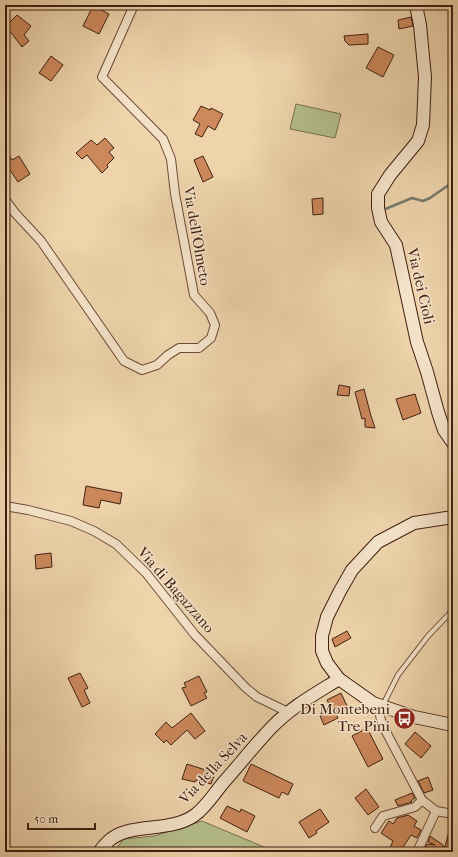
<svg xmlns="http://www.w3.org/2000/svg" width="458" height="857" font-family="'IM FELL French Canon',serif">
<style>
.green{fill:#b4be8c;stroke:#7a6e4f}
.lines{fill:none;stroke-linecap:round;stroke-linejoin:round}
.stream{stroke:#757a6e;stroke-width:2.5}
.building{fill:#cd895c;stroke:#3f1f12}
.lane-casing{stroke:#6b4c38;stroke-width:6}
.street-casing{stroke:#6b4c38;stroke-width:10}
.secondary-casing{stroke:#3f1f12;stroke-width:14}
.lane{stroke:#f4e2c8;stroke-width:4}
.street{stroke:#f4e2c8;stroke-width:8}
.secondary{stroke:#f4e2c8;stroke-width:12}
.labels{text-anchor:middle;stroke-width:3;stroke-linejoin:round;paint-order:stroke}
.street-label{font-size:15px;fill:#3f1f12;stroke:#f4e2c8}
.poi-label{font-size:15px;fill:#3f1f12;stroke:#f4e2c8;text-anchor:end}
</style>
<rect width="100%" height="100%" fill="#eed3ab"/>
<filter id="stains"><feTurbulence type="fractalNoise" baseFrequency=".005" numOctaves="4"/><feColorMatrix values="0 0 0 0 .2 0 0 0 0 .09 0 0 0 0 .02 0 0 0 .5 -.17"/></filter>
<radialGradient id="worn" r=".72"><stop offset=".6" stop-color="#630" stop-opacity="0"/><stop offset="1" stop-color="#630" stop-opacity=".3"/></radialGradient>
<g class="green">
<path d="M296 104 341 114 335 138 290 129Z"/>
<path d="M202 821 276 852H113L124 839 154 836Z"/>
</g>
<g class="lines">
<path class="stream" d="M383 210 412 198 423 201 430 198 453 182"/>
</g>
<g class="building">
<path d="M93 6 109 14 99 34 83 26Z"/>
<path d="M17 15 31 26 24 35 29 41 22 47 6 26Z"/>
<path d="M411 17 413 26 399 29 398 20Z"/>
<path d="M368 34V44L349 45 345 41 344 36Z"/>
<path d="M378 47 394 55 383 77 366 68Z"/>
<path d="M51 56 63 65 51 81 39 73Z"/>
<path d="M201 106 210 110 211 108 223 114 215 130 208 126 202 137 195 134 200 124 193 120Z"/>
<path d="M105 138 114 148 109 152 114 158 107 165 108 167 102 173 87 155 82 159 76 153 91 140 97 145Z"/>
<path d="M5 149 12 160 19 156 30 174 18 182 10 170 5 173Z"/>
<path d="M203 156 213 177 203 182 194 160Z"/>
<path d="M323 198V214L313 215 312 199Z"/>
<path d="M339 385 350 387 349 396 337 395Z"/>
<path d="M364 389 371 416 375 428 365 427V418L362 419 355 392Z"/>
<path d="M415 394 421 413 403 420 396 399Z"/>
<path d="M86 486 122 493 120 504 101 500 99 508 83 505Z"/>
<path d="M51 553 52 567 36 569 35 555Z"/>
<path d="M347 631 351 638 335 647 332 639Z"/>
<path d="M80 673 88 688 84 690 90 703 82 707 68 678Z"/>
<path d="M199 676 207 692 204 693 207 698 191 706 182 688 186 687 184 683Z"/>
<path d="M341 693 348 708 336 714 338 718 324 725 320 716 332 710 327 700Z"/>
<path d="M191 713 205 731 195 739 187 730 171 745 166 740 164 743 155 734 166 722 172 728Z"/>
<path d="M367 728 383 759 368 767 352 736Z"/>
<path d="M415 732 431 746 421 758 405 744Z"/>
<path d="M187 764 215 773 211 784 196 780 195 782 182 779Z"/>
<path d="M251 764 293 784 288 795 282 792 279 798 243 781Z"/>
<path d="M428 777 433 790 424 793 418 781Z"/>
<path d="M366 789 379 807 368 815 355 798Z"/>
<path d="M412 793 415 798 411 801 412 802 398 806 395 800Z"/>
<path d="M227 806 240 812 241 809 255 816 247 832 220 818Z"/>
<path d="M320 809 329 822 316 831 317 833 309 838 299 822Z"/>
<path d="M408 815 417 821 414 826 421 830 417 838 411 835 400 852H388L393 841 381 833 389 821 393 824 397 818Z"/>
<path d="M450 827H453V852H423L427 844 435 845 428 842 430 836 443 845V846L445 847Z"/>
</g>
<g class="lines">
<defs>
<path id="lane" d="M383 705 398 675 428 636 453 610"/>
<g id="street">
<path d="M5 199 15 213 41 241 124 361 142 370 157 365 168 355 179 348H199L211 338 215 325 210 313 194 295 175 194 171 159 163 139 102 77 134 5"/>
<path d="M5 506 28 510 71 521 94 531 116 544 146 573 195 635 246 688 257 697 288 712"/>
<path d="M382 707C379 714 380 718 383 726L422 800 436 811 453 814"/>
<path d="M375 828 383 816 415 807 422 800"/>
<path d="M417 852 436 811"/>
</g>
<g id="secondary">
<path d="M416 5 420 25 425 77 423 125 418 141 390 175 378 194V208L381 222 396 245 417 342 427 372 438 412 444 430 453 443"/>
<path d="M453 517 414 523 378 542 352 570 340 591 327 617 322 636V651L327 663 339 679 373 703 414 717 453 725"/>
<path d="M99 852C103 847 106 843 111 839 134 822 170 833 195 815 206 807 214 794 223 783 239 765 254 746 271 728 291 707 315 694 339 679"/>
</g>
</defs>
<use href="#lane" class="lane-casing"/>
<use href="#street" class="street-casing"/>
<use href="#secondary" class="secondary-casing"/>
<use href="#lane" class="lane"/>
<use href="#street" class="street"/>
<use href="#secondary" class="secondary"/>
</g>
<defs>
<symbol id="bus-disc" viewBox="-11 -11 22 22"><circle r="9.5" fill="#8f2418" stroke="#f4e2c8"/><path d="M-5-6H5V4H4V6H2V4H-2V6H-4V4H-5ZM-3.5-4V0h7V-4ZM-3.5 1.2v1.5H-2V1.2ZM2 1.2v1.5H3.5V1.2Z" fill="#fff"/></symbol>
</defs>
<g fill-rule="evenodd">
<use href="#bus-disc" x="392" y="706" width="25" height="25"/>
</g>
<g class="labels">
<g class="street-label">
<text transform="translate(197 236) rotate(80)" y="5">Via dell'Olmeto</text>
<text transform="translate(421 286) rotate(77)" y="5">Via dei Cioli</text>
<text transform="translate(176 590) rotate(49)" y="5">Via di Bagazzano</text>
<text transform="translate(213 768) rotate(-47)" y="5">Via della Selva</text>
</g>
<g class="poi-label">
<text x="390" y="714">Di Montebeni<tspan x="390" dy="17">Tre Pini</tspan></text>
</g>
</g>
<rect width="458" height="857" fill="none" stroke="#eed3ab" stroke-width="20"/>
<rect x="6" y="6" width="446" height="845" fill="none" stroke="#3f1f12" stroke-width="2"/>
<rect x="10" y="10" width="438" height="837" fill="none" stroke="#3f1f12"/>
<path d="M28 823v6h67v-6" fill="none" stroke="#3f1f12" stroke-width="2"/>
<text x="34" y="823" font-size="12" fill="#3f1f12" stroke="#f4e2c8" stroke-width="3" paint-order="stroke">50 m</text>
<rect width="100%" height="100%" filter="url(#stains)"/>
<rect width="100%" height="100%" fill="url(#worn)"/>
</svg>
